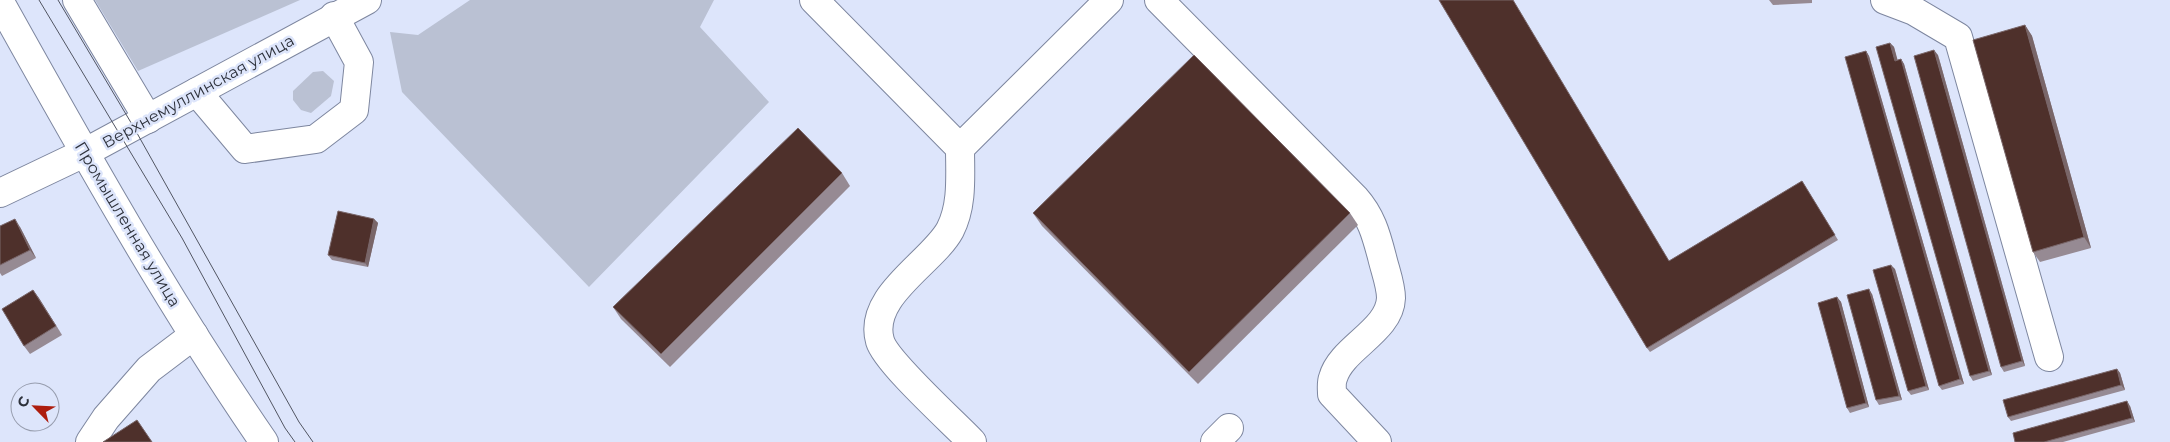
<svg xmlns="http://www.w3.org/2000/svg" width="2170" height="442" font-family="Montserrat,sans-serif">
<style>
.green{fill:#bac1d3}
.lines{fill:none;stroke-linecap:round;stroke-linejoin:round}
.minor-casing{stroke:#7d869f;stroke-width:30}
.minor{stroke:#fff;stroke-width:28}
.tram{stroke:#515562;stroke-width:1}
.wall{fill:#968a93}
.shaded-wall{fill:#796669}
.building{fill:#4e302b;stroke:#796669}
.labels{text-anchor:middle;stroke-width:5;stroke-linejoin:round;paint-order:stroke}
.street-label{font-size:16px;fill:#2d313b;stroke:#dde5fb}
</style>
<rect width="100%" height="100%" fill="#dde5fb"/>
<g class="green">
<path d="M95 0H300L138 71Z"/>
<path d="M470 0H714L700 27 769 102 589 287 402 92 390 32 418 35Z"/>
<path d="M323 71 334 81 331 96 311 113 301 110 293 100V91L313 72Z"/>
</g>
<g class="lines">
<defs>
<g id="minor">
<path d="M77 0 148 119"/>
<path d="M814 0 960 148 1109 0"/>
<path d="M1159 0 1355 198C1371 216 1376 234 1382 257 1385 270 1391 285 1391 298 1390 331 1341 348 1333 378 1331 383 1332 389 1332 394L1377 442"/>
<path d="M1885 0 1914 11 1958 37 2049 357"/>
<path d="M0 2C83 151 167 301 264 442"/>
<path d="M197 92 245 149 316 139 354 110 359 62 334 16"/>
<path d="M960 148C960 175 963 205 950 230 932 263 867 296 880 341 886 362 954 423 972 442"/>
<path d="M0 193 84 153 367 0"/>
<path d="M90 442 106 418 149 369 194 335"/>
<path d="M1215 442 1229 428"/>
</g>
</defs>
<use href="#minor" class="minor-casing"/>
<use href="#minor" class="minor"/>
<g class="tram">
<path d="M39 0 182 238 285 428 295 442"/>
<path d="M58 0 133 126 299 422 313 442"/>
</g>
</g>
<g class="wall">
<path d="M1769 0H1812V3L1773 5Z"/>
<path d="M2025 25 2032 36 2091 248 2040 262 2033 252Z"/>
<path d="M1890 43 1894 47 1897 60 1901 59 1904 64 1992 375 1973 381 1970 376Z"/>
<path d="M1866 51 1869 56 1964 384 1942 390 1939 386Z"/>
<path d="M1938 55 2025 366 2004 372 2001 367Z"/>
<path d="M842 173 850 186 670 367 621 319 613 307Z"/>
<path d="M1802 181 1838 240 1650 352 1647 348 1669 261Z"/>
<path d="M1033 213H1350L1358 225 1198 384 1042 226Z"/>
<path d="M374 219 378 223 368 267 332 260 328 255Z"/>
<path d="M0 226 20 227 36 258 2 276 0 273Z"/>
<path d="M1895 269 1929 390 1911 395 1908 391Z"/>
<path d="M33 290 62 335 30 354 24 346Z"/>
<path d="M1872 294 1902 400 1879 405 1876 400Z"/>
<path d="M1837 297 1841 302 1869 407 1850 413 1847 408Z"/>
<path d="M2117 369 2120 373 2125 390 2011 421 2008 417Z"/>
<path d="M2130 406 2135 422 2063 442H2015Z"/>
</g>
<g class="shaded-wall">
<path d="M2025 25 2032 36 2091 248 2084 237Z"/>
<path d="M1890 43 1894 47 1899 65 1895 61Z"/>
<path d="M1934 50 1938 55 2025 366 2022 361Z"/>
<path d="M1866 51 1869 56 1964 384 1960 379Z"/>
<path d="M1901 59 1904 64 1992 375 1989 371Z"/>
<path d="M15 219 20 227 36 258 30 250Z"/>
<path d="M374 219 378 223 368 267 365 263Z"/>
<path d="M1891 265 1895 269 1929 390 1926 386Z"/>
<path d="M1869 289 1872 294 1902 400 1899 396Z"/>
<path d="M33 290 39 298 62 335 56 326Z"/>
<path d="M1837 297 1841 302 1869 407 1866 403Z"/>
<path d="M2117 369 2120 373 2125 390 2121 385Z"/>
<path d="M2127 401 2130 406 2135 422 2132 418Z"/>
</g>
<g class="building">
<path d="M1439 0H1513L1669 261 1802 181 1835 235 1647 348Z"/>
<path d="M2025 25 2084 237 2033 252 1973 40Z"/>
<path d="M1890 43 1895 61 1901 59 1989 371 1970 376 1876 47Z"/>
<path d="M1934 50 2022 361 2001 367 1914 56Z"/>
<path d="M1866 51 1960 379 1939 386 1845 57Z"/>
<path d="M1194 55 1350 213 1189 372 1033 213Z"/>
<path d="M798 128 842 173 661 354 613 307Z"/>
<path d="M338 211 374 219 365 263 328 255Z"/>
<path d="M15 219 30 250 0 265V226Z"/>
<path d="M1891 265 1926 386 1908 391 1873 270Z"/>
<path d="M1869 289 1899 396 1876 400 1847 295Z"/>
<path d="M33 290 56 326 24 346 2 309Z"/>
<path d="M1837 297 1866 403 1847 408 1818 303Z"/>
<path d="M2117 369 2121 385 2008 417 2003 400Z"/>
<path d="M2127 401 2132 418 2044 442H2015L2013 433Z"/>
<path d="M137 420 152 442H103Z"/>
</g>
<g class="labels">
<g class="street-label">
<text transform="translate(198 91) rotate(-29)" y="6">Верхнемуллинская улица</text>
<text transform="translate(128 224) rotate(59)" y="6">Промышленная улица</text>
</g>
</g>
<g transform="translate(35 407) rotate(294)"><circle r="24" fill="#dde5fb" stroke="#979dae"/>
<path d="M0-4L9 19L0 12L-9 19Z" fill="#ad1d0e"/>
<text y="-8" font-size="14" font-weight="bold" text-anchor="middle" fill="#2d313b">С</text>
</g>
</svg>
